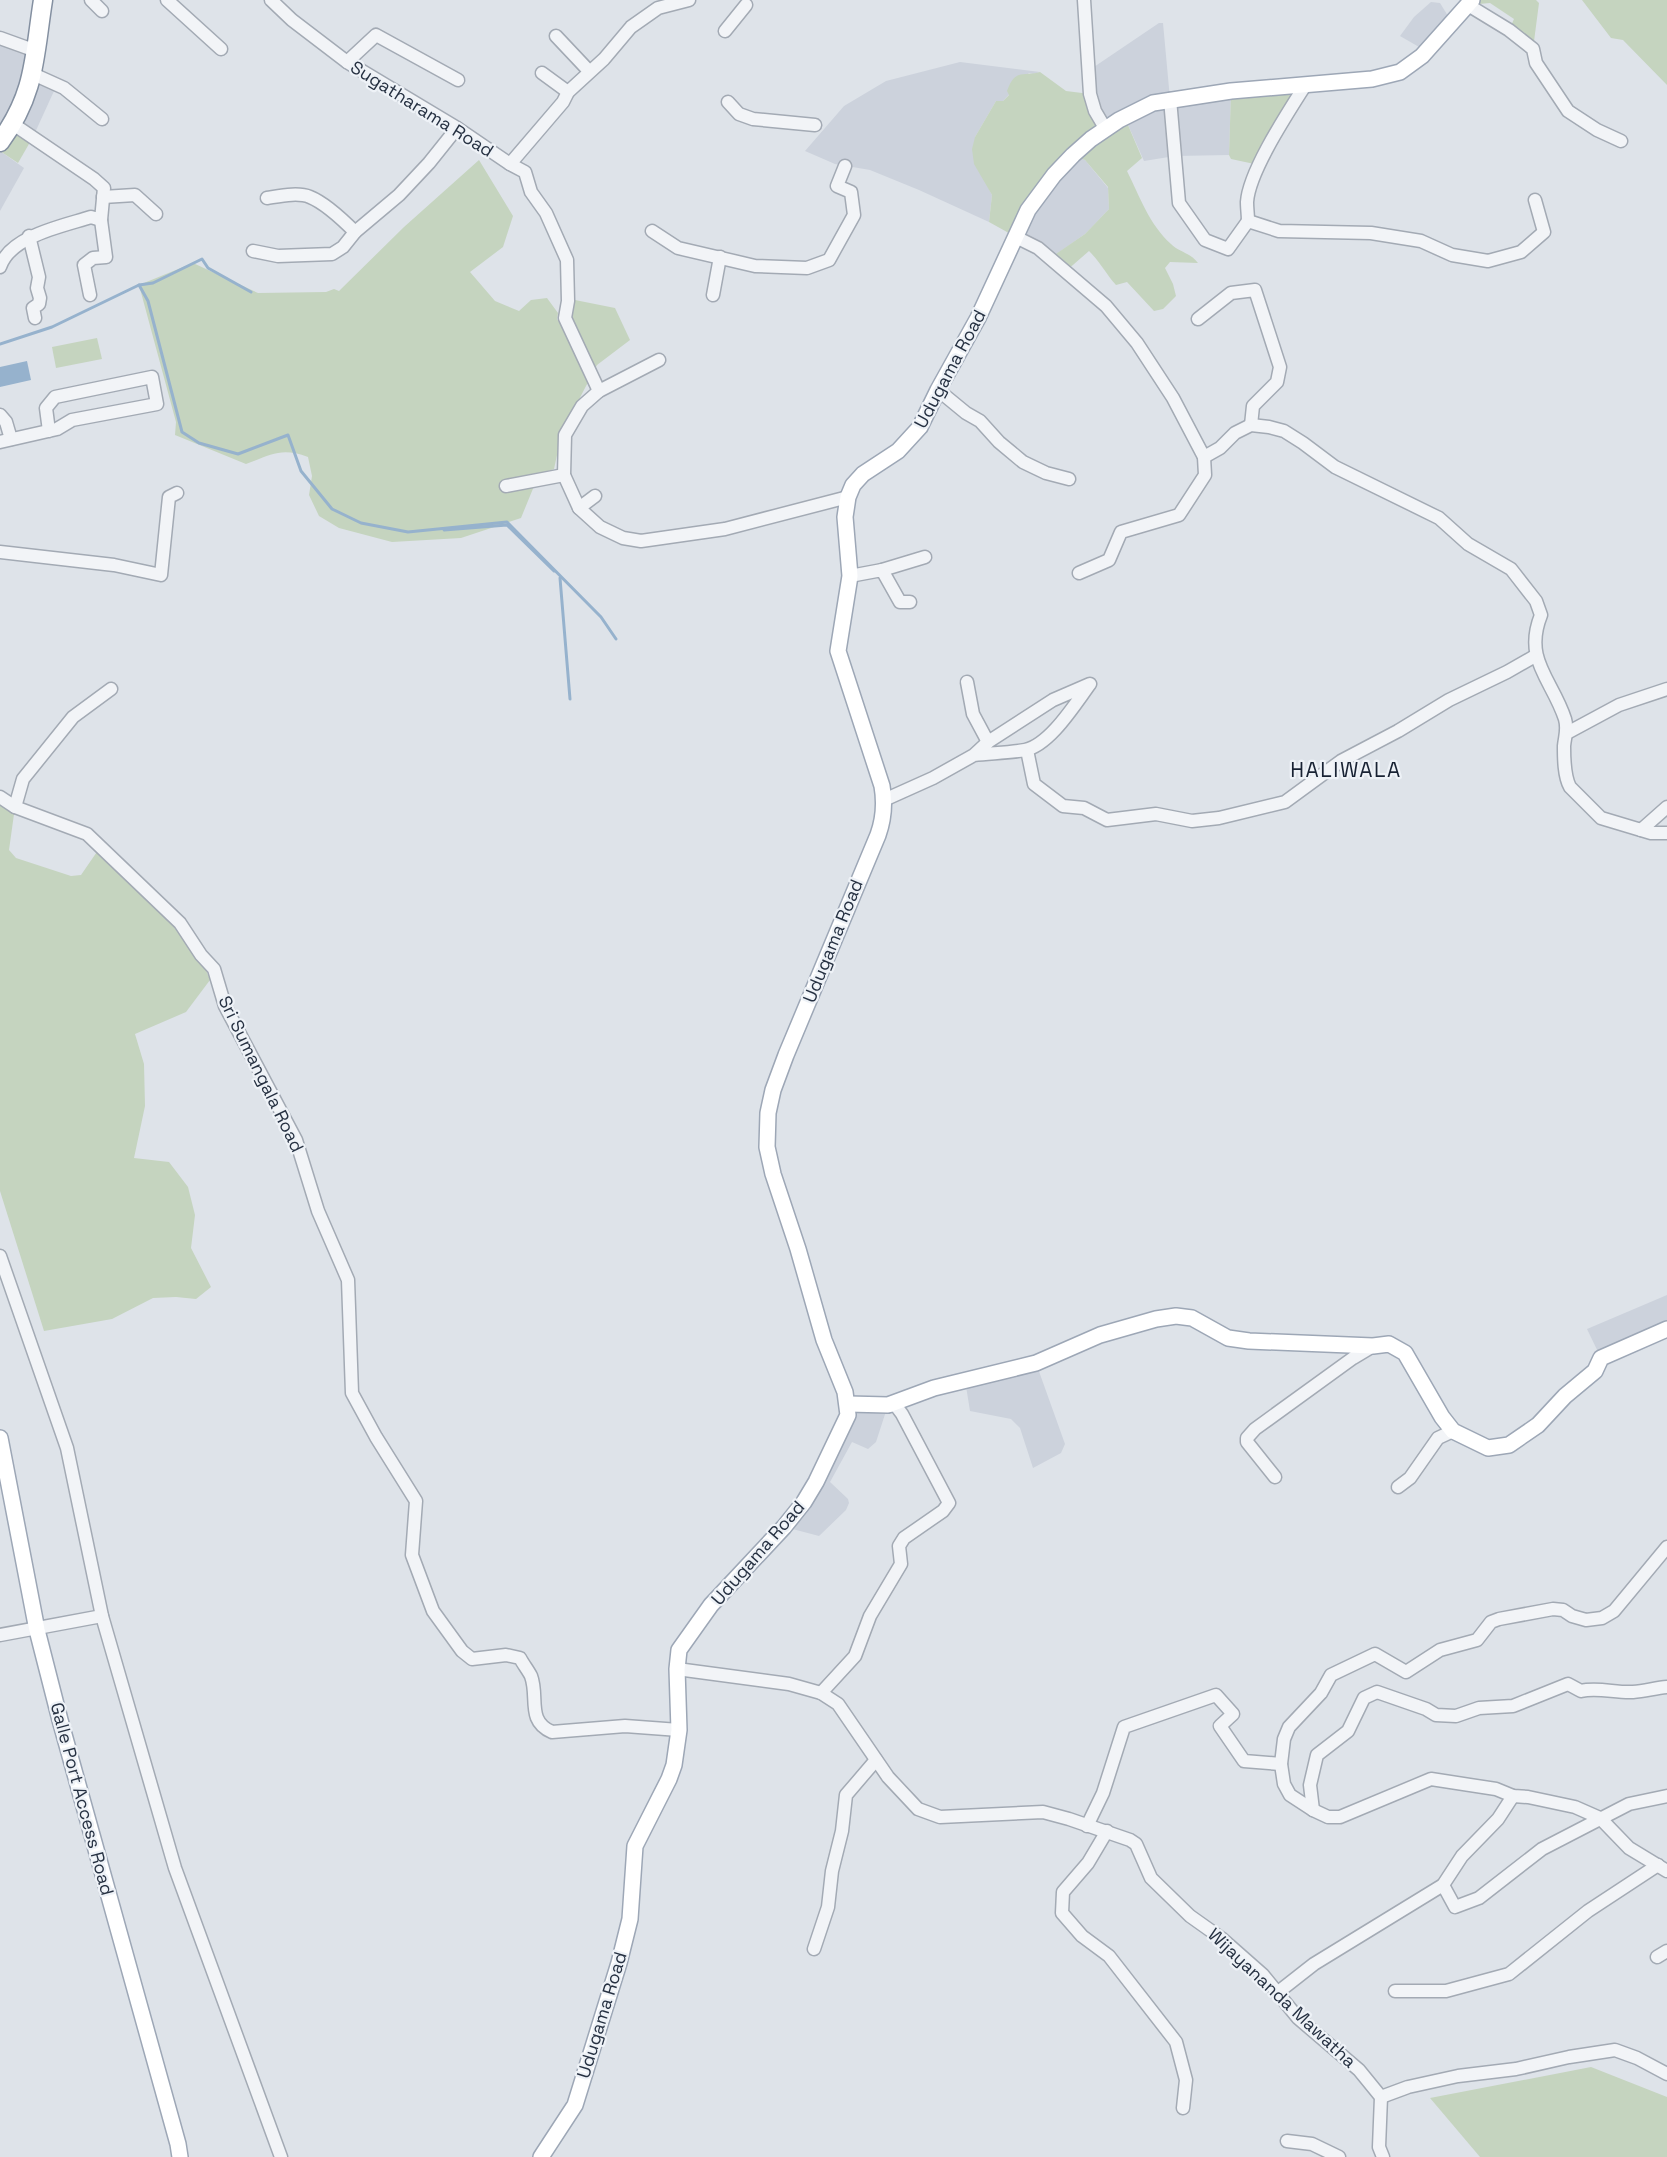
<svg xmlns="http://www.w3.org/2000/svg" width="1667" height="2157" font-family="'Space Grotesk',sans-serif">
<style>
.built{fill:#ccd2dc}
.green{fill:#c5d4bf}
.water{fill:#96b2cd}
.lines{fill:none;stroke-linecap:round;stroke-linejoin:round}
.stream{stroke:#96b2cd;stroke-width:3}
.minor-casing{stroke:#a3aab4;stroke-width:15}
.major-casing{stroke:#9da7b6;stroke-width:18}
.highway-casing{stroke:#8490a1;stroke-width:21}
.minor{stroke:#f2f4f7;stroke-width:12}
.major{stroke:#fff;stroke-width:15}
.highway{stroke:#fff;stroke-width:18}
.labels{text-anchor:middle;stroke-width:4.5;stroke-linejoin:round;paint-order:stroke}
.street-label{font-size:18px;fill:#263142;stroke:#eef2f7}
.quarter-label{font-size:21px;letter-spacing:1.5px;fill:#182233;stroke:#eef2f7}
</style>
<rect width="100%" height="100%" fill="#dee3e9"/>
<g class="built">
<path d="M1431 2 1440 3 1448 16 1426 51 1400 36 1414 17Z"/>
<path d="M1159 23H1163L1170 99 1231 91 1229 155 1175 156 1144 161 1125 118 1105 128 1088 71Z"/>
<path d="M0 38 30 54 19 95 0 128Z"/>
<path d="M960 62 1040 72 1033 74 1029 73 1003 101H996L975 137 985 181 992 195 989 222 919 190 870 170 835 164 805 151 844 106 886 81Z"/>
<path d="M36 80 54 91 33 137 17 121Z"/>
<path d="M0 151 24 168 0 211Z"/>
<path d="M1079 157 1085 160 1108 188 1109 209 1085 234 1052 257 1023 231 1043 198Z"/>
<path d="M1667 1295V1329L1601 1358 1587 1329Z"/>
<path d="M1036 1363 1065 1444 1061 1453 1033 1468 1020 1428 1011 1419 970 1411 965 1380Z"/>
<path d="M848 1404 888 1405 876 1442 868 1449 852 1442 830 1482 848 1499 849 1503 846 1510 819 1536 785 1527Z"/>
</g>
<g class="green">
<path d="M1472 0H1536L1539 3 1533 49 1509 30 1514 19 1490 3 1468 5Z"/>
<path d="M1582 0H1667V85L1623 40 1611 38Z"/>
<path d="M1040 72 1066 91 1090 94 1105 128 1125 118 1142 158 1127 171C1140 197 1149 224 1171 244 1179 252 1191 253 1198 263L1170 262 1165 268 1173 284 1176 296 1163 309 1154 311 1127 282 1116 285C1106 274 1101 263 1089 251L1066 271 1050 258 1085 234 1109 209 1108 187 1085 160 1073 155 1016 237 989 222 992 195 974 164 972 149 975 137 996 101H1003L1009 95 1007 91C1015 68 1023 77 1040 72Z"/>
<path d="M1306 84 1259 165 1231 159 1229 155 1231 91Z"/>
<path d="M12 128 33 137 18 163 0 151V147Z"/>
<path d="M479 160 513 216 503 247 470 272 495 301 519 311 531 300 547 298 558 313 557 319 559 322 563 321 575 300 615 308 630 340 597 365 562 432 554 469 539 474 521 518 461 538 392 542 339 528 319 516 309 495 312 476 308 457C281 447 271 455 246 464L175 435 176 422 139 285 193 263 258 293 326 292 334 289 339 291 404 227Z"/>
<path d="M97 338 102 359 56 368 52 347Z"/>
<path d="M0 797 15 807 9 850 16 858 71 876 81 875 101 846 195 943 210 980 186 1012 135 1034 144 1064 145 1106 134 1158 169 1162 188 1187 195 1215 191 1248 211 1287 196 1299 176 1297 153 1298 112 1319 44 1331 0 1191Z"/>
<path d="M1591 2067 1667 2097V2157H1480L1430 2098Z"/>
</g>
<path class="water" d="M27 361 31 380 0 387V367Z"/>
<g class="lines">
<g class="stream">
<path d="M139 285 148 301 182 432 199 443 238 454 288 435 301 471 332 509 361 523 408 532 507 522 601 617 616 639"/>
<path d="M0 344 52 327 139 285 153 283 202 259 208 268 251 292"/>
<path d="M444 530 507 525 554 571"/>
<path d="M560 578 570 699"/>
</g>
<defs>
<g id="minor">
<path d="M91 0 102 11"/>
<path d="M167 0 221 49"/>
<path d="M271 0 292 20 347 62 457 128 510 164 563 102 568 92 604 59 631 27 658 8 689 0"/>
<path d="M1084 0 1090 94 1095 111 1105 128"/>
<path d="M1468 5 1509 30 1533 49 1536 63 1568 111 1597 130 1621 141"/>
<path d="M725 31 746 5"/>
<path d="M556 36 589 71"/>
<path d="M0 38 36 51"/>
<path d="M347 62 376 35 458 80"/>
<path d="M542 73 568 92"/>
<path d="M33 74 64 88 102 119"/>
<path d="M1170 99 1179 203 1205 240 1228 249 1248 221 1279 231 1371 233 1421 241 1452 255 1488 261 1521 252 1544 232 1535 200"/>
<path d="M728 102 739 114 753 119 815 125"/>
<path d="M510 164 525 172 531 192 546 213 567 260 568 301 565 318 599 391"/>
<path d="M103 197 135 195 156 214"/>
<path d="M267 198C280 196 298 192 310 197 325 203 343 220 355 232"/>
<path d="M1248 221C1248 215 1247 208 1247 202 1249 171 1289 111 1306 84"/>
<path d="M652 231 678 248 755 266 807 268 829 260 854 215 851 192 837 186 845 166"/>
<path d="M29 236 39 277 37 288 40 298 39 304 33 308 35 318"/>
<path d="M1016 237 1038 248 1106 306 1137 343 1173 398 1204 457 1205 475 1179 515 1121 532 1109 560 1079 573"/>
<path d="M253 251 278 256 332 254 343 247 355 232 399 195 429 163 457 128"/>
<path d="M0 267C10 236 63 226 91 217L101 220 104 188 94 179 13 124"/>
<path d="M90 295 84 265 93 258 106 257 101 220"/>
<path d="M713 295 720 257"/>
<path d="M1198 319 1231 293 1255 290 1280 367 1277 382 1253 406 1251 425"/>
<path d="M659 360 599 391 582 406 565 435 564 475 579 508 600 527 623 538 641 541 725 529 848 497"/>
<path d="M938 390 966 413 980 421 999 442 1023 462 1046 473 1069 479"/>
<path d="M0 415 6 422 11 439"/>
<path d="M0 442 57 429 72 420 157 404 152 377 55 397 46 408 49 431"/>
<path d="M1204 457 1220 448 1235 433 1251 425 1269 427 1284 431 1303 443 1335 467 1439 518 1468 544 1511 569 1536 601 1541 615C1523 660 1552 679 1565 719 1568 729 1565 736 1564 746 1564 758 1564 776 1570 787L1601 818 1651 833H1667"/>
<path d="M506 486 564 475"/>
<path d="M579 508 595 496"/>
<path d="M0 552 114 565 161 575 169 497 177 493"/>
<path d="M882 570 925 557"/>
<path d="M850 576 882 570 900 602H910"/>
<path d="M967 682 973 714 988 742"/>
<path d="M1567 733 1619 705 1667 689"/>
<path d="M1027 750 1034 784 1063 806 1084 808 1107 820 1156 814 1192 821 1219 818 1285 802 1341 761 1398 731 1449 700 1507 672 1535 656"/>
<path d="M0 797 15 807 87 834 180 923 201 955 214 969 225 1006 296 1140 318 1211 348 1280 352 1393 376 1437 416 1501 412 1555 433 1611 462 1651 472 1659 506 1655 520 1658C523 1664 528 1670 531 1676 539 1697 526 1721 552 1732L625 1726 679 1730"/>
<path d="M884 800 933 778 974 755 988 742 1053 700 1090 684C1075 704 1050 745 1025 750 1009 753 991 753 974 755"/>
<path d="M15 807 23 779 73 717 111 689"/>
<path d="M1641 830 1667 807"/>
<path d="M0 1256 67 1448 102 1616 175 1868 281 2157"/>
<path d="M1275 1477 1247 1442V1438L1255 1429 1353 1358 1373 1346"/>
<path d="M1398 1487 1410 1478 1438 1438 1453 1431"/>
<path d="M1667 1547 1614 1611 1602 1618 1586 1620 1572 1616 1563 1610 1553 1609 1499 1619 1491 1622 1477 1640 1440 1650 1406 1672 1375 1654 1331 1675 1321 1693 1289 1727 1284 1739 1281 1764 1284 1784 1290 1795 1313 1810 1328 1817H1340L1431 1779 1496 1789 1513 1796 1528 1797 1575 1807 1600 1818 1629 1848 1667 1871"/>
<path d="M0 1635 102 1616"/>
<path d="M677 1669 789 1684 821 1693 838 1704 888 1777 918 1809 940 1817 1043 1812 1069 1819 1130 1840 1136 1844 1151 1878 1190 1916 1221 1938 1263 1975 1298 2018 1359 2070 1381 2097 1379 2147 1383 2157"/>
<path d="M821 1693 855 1656 870 1616 901 1564 899 1546 904 1538 943 1511 949 1503 902 1414 896 1406 888 1405"/>
<path d="M1313 1810 1310 1785 1317 1755 1348 1731 1364 1698 1377 1692 1426 1709 1436 1715 1456 1716 1479 1708 1513 1706 1568 1684 1581 1691C1597 1687 1616 1693 1633 1692 1645 1691 1656 1688 1667 1687"/>
<path d="M1087 1826 1103 1793 1124 1727 1216 1695 1233 1714 1220 1726 1244 1761 1281 1764"/>
<path d="M1107 1831 1088 1863 1063 1892 1062 1913 1082 1936 1109 1956 1176 2042 1186 2080 1183 2108"/>
<path d="M1443 1885 1455 1907 1479 1898 1542 1849 1629 1804 1667 1796"/>
<path d="M814 1949 828 1907 832 1871 842 1831 846 1795 876 1760"/>
<path d="M1657 1957 1667 1951"/>
<path d="M1395 1991H1446L1509 1974 1588 1911 1658 1865"/>
<path d="M1277 1993 1314 1964 1443 1885 1462 1856 1498 1819 1513 1796"/>
<path d="M1381 2097 1408 2087 1458 2076 1516 2069 1569 2057 1615 2050 1637 2058 1667 2074"/>
<path d="M1287 2141 1312 2144 1339 2157"/>
</g>
<g id="major">
<path d="M848 1404 888 1405 934 1388 1036 1363 1100 1335 1156 1319 1176 1316 1192 1318 1228 1338 1249 1341 1373 1346 1389 1344 1405 1353 1442 1417 1453 1431 1488 1448 1509 1445 1538 1425 1565 1396 1595 1371 1601 1358 1667 1329"/>
<path d="M0 1438 37 1630 60 1720 178 2144 180 2157"/>
<path d="M541 2157 575 2105 619 1963 630 1919 635 1846 669 1779 674 1765 679 1730 677 1669 679 1650 711 1605 784 1527 804 1502 816 1482 848 1415 845 1392 824 1340 798 1249 773 1174 767 1147 768 1113 773 1090 786 1055 878 835C884 818 885 803 882 786L838 651 850 576 845 517 848 497 853 485 863 474 898 451 920 427 938 390 978 318 1028 210 1054 175 1073 155 1091 139 1119 120 1153 103 1231 91 1372 79 1400 72 1422 56 1472 0"/>
</g>
<path id="highway" d="M0 142C36 93 34 57 43 0"/>
</defs>
<use href="#minor" class="minor-casing"/>
<use href="#major" class="major-casing"/>
<use href="#highway" class="highway-casing"/>
<use href="#minor" class="minor"/>
<use href="#major" class="major"/>
<use href="#highway" class="highway"/>
</g>
<g class="labels">
<g class="street-label">
<text transform="translate(422 109) rotate(32)" y="6">Sugatharama Road</text>
<text transform="translate(950 369) rotate(-62)" y="6">Udugama Road</text>
<text transform="translate(833 941) rotate(-68)" y="6">Udugama Road</text>
<text transform="translate(261 1074) rotate(64)" y="6">Sri Sumangala Road</text>
<text transform="translate(758 1553) rotate(-49)" y="6">Udugama Road</text>
<text transform="translate(82 1799) rotate(75)" y="6">Galle Port Access Road</text>
<text transform="translate(1282 1998) rotate(43)" y="6">Wijayananda Mawatha</text>
<text transform="translate(602 2015) rotate(-73)" y="6">Udugama Road</text>
</g>
<g class="quarter-label">
<text x="1346" y="777">HALIWALA</text>
</g>
</g>
</svg>
